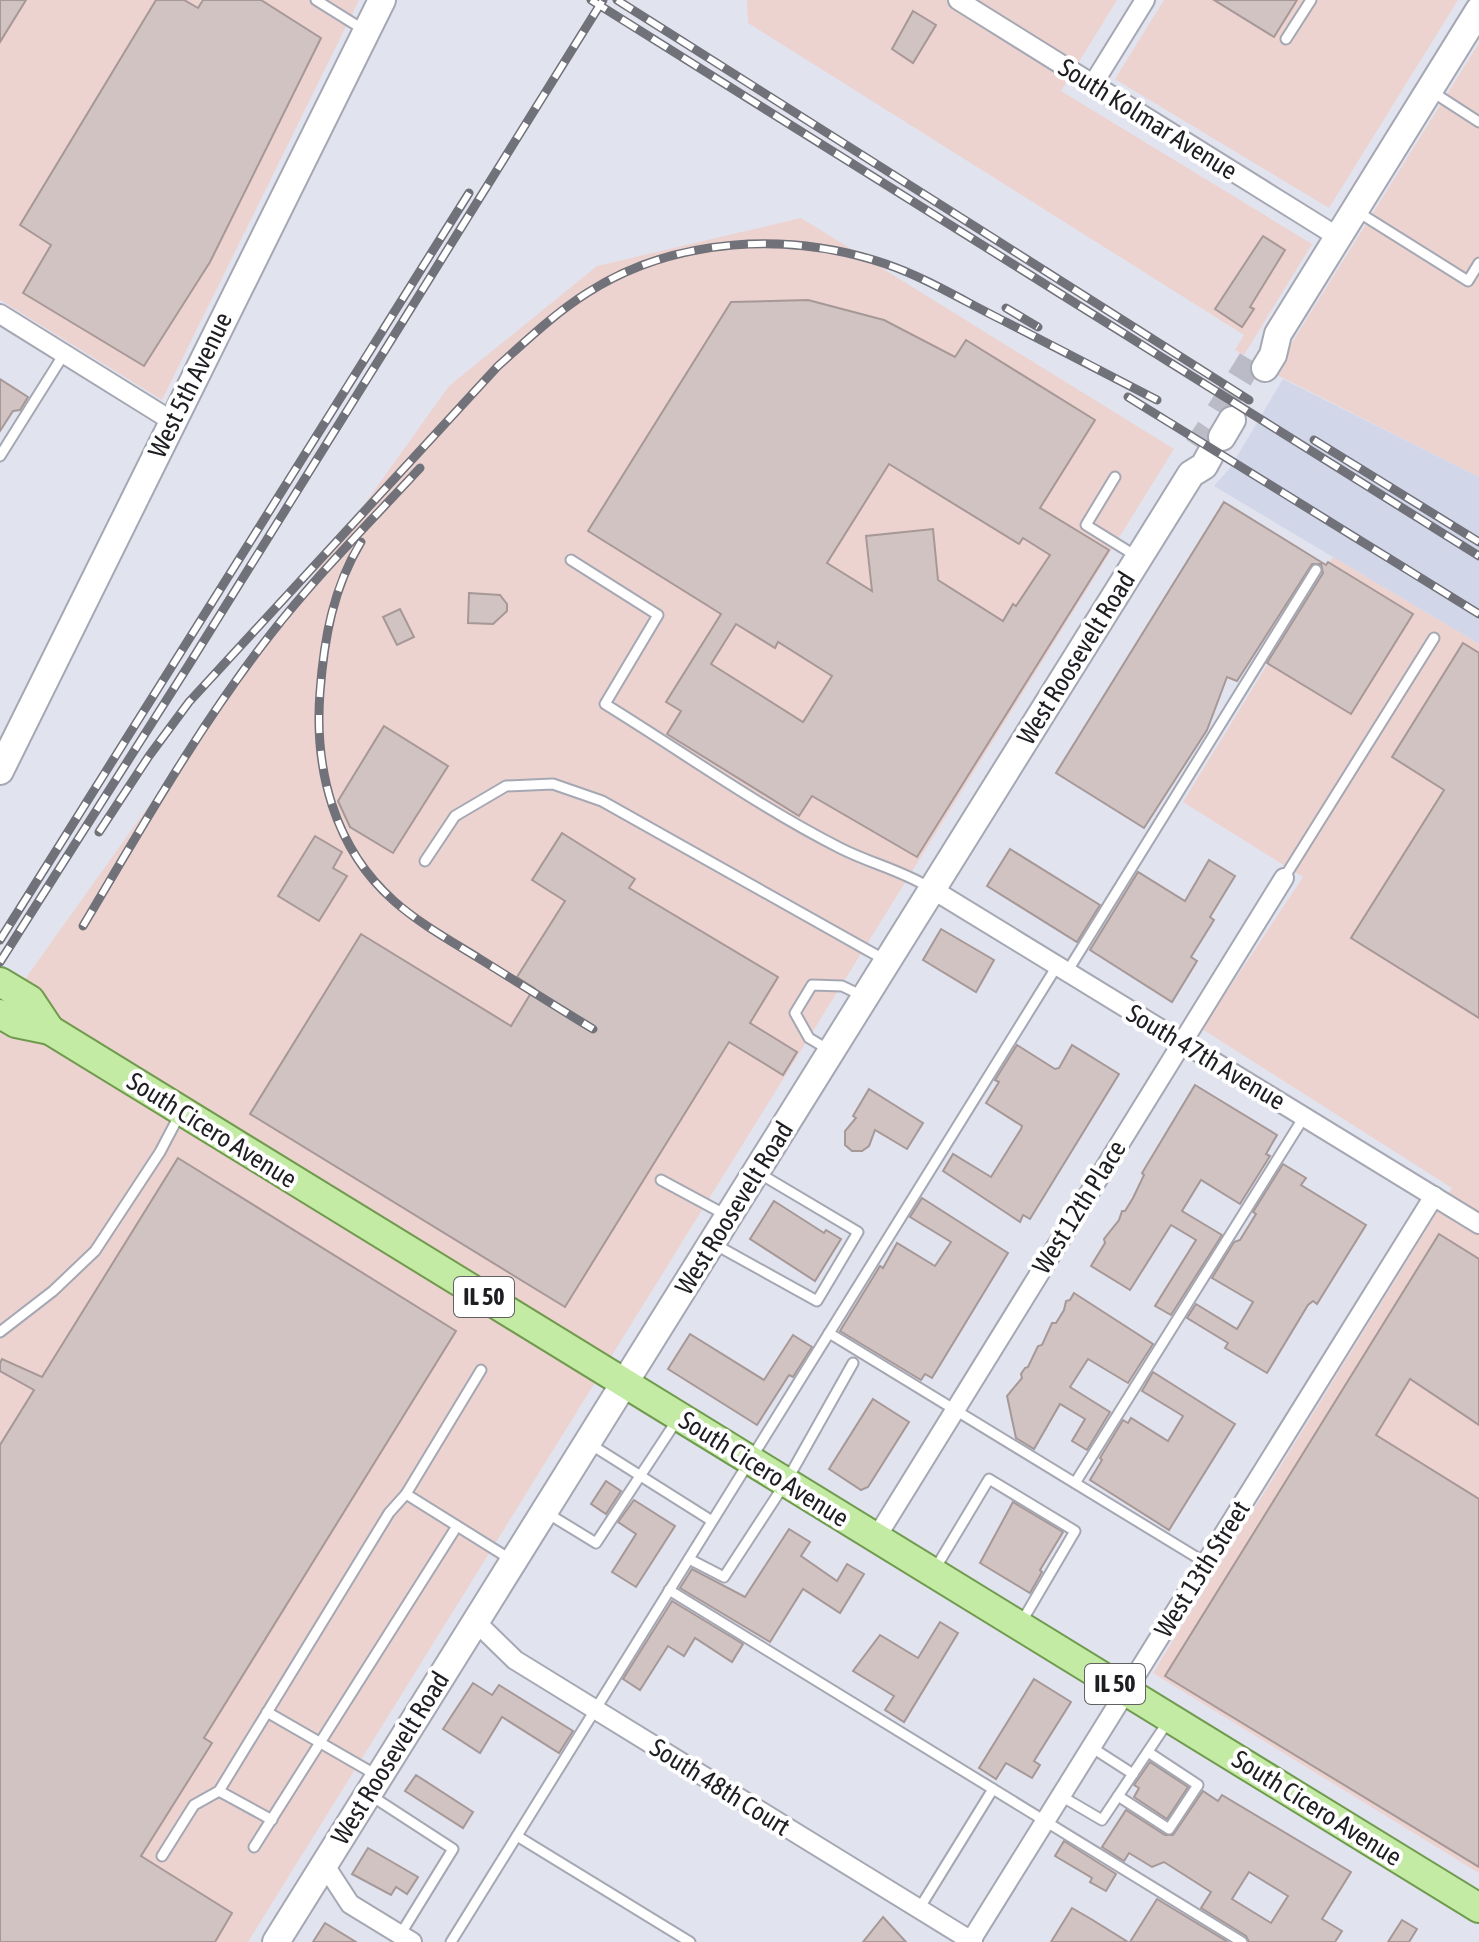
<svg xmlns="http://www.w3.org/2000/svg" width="1479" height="1942" font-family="'Asap Condensed',sans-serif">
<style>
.built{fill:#d2d6e9}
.industrial{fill:#edd3d0}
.building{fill:#d1c3c1;stroke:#a69897;stroke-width:2;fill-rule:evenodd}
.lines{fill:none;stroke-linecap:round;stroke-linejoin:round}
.secondary-tunnel{stroke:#babbc6;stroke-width:26;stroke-dasharray:26 13;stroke-linecap:butt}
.lane-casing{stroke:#a5a8b3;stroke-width:13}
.street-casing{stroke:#a5a8b3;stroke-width:22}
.secondary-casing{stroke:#a5a8b3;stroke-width:30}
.primary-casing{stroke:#709a4e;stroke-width:32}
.lane{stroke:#fff;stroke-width:9}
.street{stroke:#fff;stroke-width:18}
.secondary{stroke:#fff;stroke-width:26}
.primary{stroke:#c4eba3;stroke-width:28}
.rail-casing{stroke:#707179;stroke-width:9}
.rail{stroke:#fff;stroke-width:6;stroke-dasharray:18;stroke-linecap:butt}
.labels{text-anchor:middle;stroke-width:8;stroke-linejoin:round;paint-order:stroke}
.shield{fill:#fff;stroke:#616164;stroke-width:2}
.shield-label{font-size:24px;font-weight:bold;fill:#1d1d22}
.street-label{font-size:26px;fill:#1d1d22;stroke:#fff}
</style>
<rect width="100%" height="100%" fill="#e1e3ef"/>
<path class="built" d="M1283 379 1479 477V644L1214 486 1230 468Z"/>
<g class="industrial">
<path d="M0 0H359L162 400 0 300Z"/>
<path d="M747 0H1117L1061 91 1312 244 1244 355 1235 350 1244 335 748 23Z"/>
<path d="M1164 0H1458L1329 208 1115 79Z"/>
<path d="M1479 43V477L1273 373Z"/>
<path d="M801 218 1174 449 248 1942H0V1014L449 386 597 266Z"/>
<path d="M1333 557 1479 644V1873L1153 1673 1452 1188 1202 1029 1303 877 1183 802Z"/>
</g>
<g class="building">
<path d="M0 0H26L0 42Z"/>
<path d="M156 0H184L198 8 203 0H261L321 38 210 262 144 366 23 293 51 245 20 225Z"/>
<path d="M1214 0H1297L1274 37Z"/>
<path d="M913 11 936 25 913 63 892 49Z"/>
<path d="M1263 236 1285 250 1250 307 1254 309 1242 327 1215 309Z"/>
<path d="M808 300 884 320 955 357 966 340 1095 420 1040 508 1109 550 917 857 812 796 799 816 667 734 681 711 666 702 721 614 588 531 731 302ZM889 464 1019 544 1023 538 1050 555 1016 606 1013 604 1003 621 938 580 933 529 866 536 872 591 827 563ZM736 624 775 648 778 642 832 676 803 722 711 664Z"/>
<path d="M0 379 28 397 20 410 13 411 0 431Z"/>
<path d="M1224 502 1326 565 1328 562 1413 614 1351 714 1267 663 1323 573 1321 564H1312L1237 681 1227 677 1207 730 1144 828 1056 773Z"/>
<path d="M469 593 500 595 507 604V611L493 624 468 623Z"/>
<path d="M400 609 414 637 397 645 383 617Z"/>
<path d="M1463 643 1479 653V1018L1351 938 1444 790 1392 757Z"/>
<path d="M384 726 448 766 393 853 350 827 338 801Z"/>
<path d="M562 833 635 879 629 888 778 977 750 1023 797 1052 783 1075 729 1042 565 1307 250 1114 361 934 511 1026 534 988 517 977 565 901 532 880Z"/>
<path d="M315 836 342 852 333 868 347 876 319 921 278 896Z"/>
<path d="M1010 849 1100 905 1077 942 987 886Z"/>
<path d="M1209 860 1235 876 1210 917 1214 920 1191 957 1197 961 1172 1002 1090 950 1138 872 1185 901Z"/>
<path d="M941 929 994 960 976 992 923 960Z"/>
<path d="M1017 1045 1055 1069 1059 1068 1072 1045 1119 1074 1030 1219 1023 1215 1020 1222 943 1171 953 1154 991 1177 1021 1129 1022 1126 986 1103 999 1082 995 1080Z"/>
<path d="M1195 1085 1277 1135 1266 1154 1270 1156 1240 1204 1201 1180 1182 1211 1222 1235 1171 1315 1155 1306 1196 1240 1171 1225 1130 1290 1091 1266 1105 1243 1104 1239 1119 1220 1122 1211H1125L1133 1198 1144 1175 1142 1173Z"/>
<path d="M869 1089 923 1123 907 1149 875 1130 869 1146 862 1151H852L845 1145V1131L856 1118 853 1116Z"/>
<path d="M178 1158 456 1331 204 1738 212 1743 141 1856 232 1913 215 1942H0V1445L34 1390 0 1371V1363L2 1359 42 1377Z"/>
<path d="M1283 1164 1306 1178 1301 1185 1366 1225 1317 1304 1313 1301 1308 1305 1267 1373 1225 1348 1228 1343 1187 1318 1196 1304 1237 1329 1253 1302 1212 1278 1234 1242 1240 1240 1256 1214 1253 1212Z"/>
<path d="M922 1198 1008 1253 932 1378 925 1374 921 1380 840 1331 880 1266 883 1268 897 1243 935 1266 951 1242 910 1217Z"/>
<path d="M774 1201 824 1233 826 1230 841 1239 815 1281 750 1239Z"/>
<path d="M1439 1234 1479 1259V1425L1410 1379 1376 1435 1479 1499V1867L1165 1676Z"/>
<path d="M1074 1293 1153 1344 1128 1383 1088 1359 1072 1384 1070 1387 1110 1412 1087 1450 1072 1441 1085 1419 1060 1404 1034 1449 1016 1438 1007 1396 1022 1378 1021 1374 1025 1368 1028 1367 1038 1346 1042 1345 1052 1323H1056L1064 1310 1066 1301 1070 1300Z"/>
<path d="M690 1334 764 1380 793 1335 812 1347 793 1377 789 1375 757 1425 668 1369Z"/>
<path d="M1153 1372 1235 1424 1169 1530 1090 1480 1102 1460 1100 1458 1123 1420 1128 1423 1131 1418 1168 1441 1183 1416 1142 1391Z"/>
<path d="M873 1399 909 1422 868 1487 861 1490 829 1469Z"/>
<path d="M606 1481 621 1491 606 1514 591 1504Z"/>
<path d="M634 1500 675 1526 636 1587 612 1572 636 1534 618 1522Z"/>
<path d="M1013 1502 1063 1532 1040 1570 1042 1572 1030 1593 980 1563Z"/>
<path d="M789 1529 810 1542 801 1556 837 1581 847 1564 864 1574 840 1613 803 1589 770 1642 680 1588 692 1569 745 1597Z"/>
<path d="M672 1601 743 1644 732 1662 695 1638 684 1656 668 1646 640 1690 623 1679Z"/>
<path d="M940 1622 958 1633 904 1722 885 1710 894 1696 853 1671 880 1635 918 1658Z"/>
<path d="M1034 1679 1071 1702 1034 1761 1040 1765 1032 1778 1006 1763 996 1779 979 1768Z"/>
<path d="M473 1683 492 1695 499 1685 573 1731 559 1753 502 1717 480 1753 443 1729Z"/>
<path d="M1150 1762 1188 1787 1167 1819 1134 1797 1139 1788 1134 1785Z"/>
<path d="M416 1775 473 1812 463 1828 405 1791Z"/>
<path d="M1203 1791 1218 1801 1222 1795 1351 1872 1322 1919 1342 1931 1335 1942H1249L1246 1936 1201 1908 1211 1892 1164 1862 1152 1867 1129 1853 1124 1861 1102 1847 1126 1810 1165 1835H1173ZM1249 1872 1288 1896 1271 1923 1232 1899Z"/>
<path d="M1064 1841 1116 1874 1106 1891 1090 1882 1092 1878 1055 1856Z"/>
<path d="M368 1848 418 1877 407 1894 396 1887 391 1895 352 1874Z"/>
<path d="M1157 1899 1228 1942H1130Z"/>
<path d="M1072 1908 1091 1919 1128 1942H1051Z"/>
<path d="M883 1917 906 1942H863Z"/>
<path d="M1402 1920 1417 1929 1409 1942H1388Z"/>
<path d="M325 1923 356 1942H313Z"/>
</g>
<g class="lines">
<g class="secondary-tunnel">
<path d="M1219 412 1251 360"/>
<path d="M1197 447 1209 429"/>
</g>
<defs>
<g id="lane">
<path d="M316 0 364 30"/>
<path d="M1286 39 1311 0"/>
<path d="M1431 91 1479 122"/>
<path d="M1358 212 1468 281 1479 263"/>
<path d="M0 456 64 354"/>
<path d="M1115 477 1086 525 1136 556"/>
<path d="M571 560 658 615 605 704C683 752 759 807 840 848 869 863 901 870 930 888"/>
<path d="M425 861 455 816 506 786 553 784 602 801 885 960"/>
<path d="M1284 878 1434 638"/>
<path d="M1067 972 1316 570"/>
<path d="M829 1050 809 1038 795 1013 812 985 842 986 863 996"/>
<path d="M661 1180 726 1215"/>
<path d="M716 1245 817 1301 858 1232 757 1172"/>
<path d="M0 1332 53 1291 95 1251 160 1152 181 1112"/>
<path d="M829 1333 1206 1563"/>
<path d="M481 1370 406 1494 510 1559"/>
<path d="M590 1444 712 1521"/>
<path d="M1075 1483 1304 1117"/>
<path d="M547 1513 596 1543 677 1420"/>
<path d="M689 1559 724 1577 786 1482 853 1363"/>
<path d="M935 1569 989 1479 1075 1531 1021 1623"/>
<path d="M669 1590 1242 1942"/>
<path d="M267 1712 378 1776"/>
<path d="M1091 1747 1133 1774"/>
<path d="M219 1791 272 1820"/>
<path d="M370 1795 453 1849 400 1935"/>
<path d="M1061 1796 1102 1820 1169 1720"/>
<path d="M1118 1796 1169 1829 1198 1785 1148 1752"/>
<path d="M517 1836 690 1942"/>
<path d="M254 1847 457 1526"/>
<path d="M162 1856 194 1805 219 1791 389 1513 406 1494"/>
<path d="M919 1909 993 1789"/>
<path d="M451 1942 1057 966"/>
</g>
<g id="street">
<path d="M958 0 1338 237"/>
<path d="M1093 84 1145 0"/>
<path d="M0 314 172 421"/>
<path d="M932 889 1479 1224"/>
<path d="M876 1538 1284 878"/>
<path d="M475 1621 515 1660 973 1942"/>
<path d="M324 1864 350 1904 412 1942"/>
<path d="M970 1942 1434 1196"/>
</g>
<g id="secondary">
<path d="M1265 368 1273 355 1278 334 1479 10"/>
<path d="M1222 437 1232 420"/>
<path d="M0 771 382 0"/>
<path d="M276 1942 1191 474 1204 466 1210 455"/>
</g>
<g id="primary">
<path d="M0 982 30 1000 50 1030"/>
<path d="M0 1014 16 1023 50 1030 1479 1908"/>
</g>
</defs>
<use href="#lane" class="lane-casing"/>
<use href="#street" class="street-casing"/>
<use href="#secondary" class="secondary-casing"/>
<use href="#primary" class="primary-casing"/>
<use href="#lane" class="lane"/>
<use href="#street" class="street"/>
<use href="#secondary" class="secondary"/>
<use href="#primary" class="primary"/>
<defs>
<g id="rail">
<path d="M591 0 1479 556"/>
<path d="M617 0 1249 400"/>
<path d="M1006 308 1038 327"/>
<path d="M1128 397 1479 614"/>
<path d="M1314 440 1479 542"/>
<path d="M361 542C333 588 324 639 320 692 314 769 334 848 394 901 420 924 451 941 480 959 517 982 555 1006 593 1029"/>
<path d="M99 832 149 756 189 702 498 366C527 340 554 314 587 293 674 237 789 231 886 264 927 278 967 303 1006 322 1057 348 1107 374 1157 400"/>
<path d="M83 926C142 827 199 726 270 635 316 576 370 522 420 468"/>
<path d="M0 940 469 193"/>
<path d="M0 962 190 663 603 0"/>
</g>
</defs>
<use href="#rail" class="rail-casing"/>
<use href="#rail" class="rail"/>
</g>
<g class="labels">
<g class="shield">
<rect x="454" y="1277" width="60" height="40" rx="6"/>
<rect x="1085" y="1664" width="60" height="40" rx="6"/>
</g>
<g class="shield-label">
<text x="484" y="1305">IL 50</text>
<text x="1115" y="1692">IL 50</text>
</g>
<g class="street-label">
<text transform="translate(1148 119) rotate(32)" y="9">South Kolmar Avenue</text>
<text transform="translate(190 385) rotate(-64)" y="9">West 5th Avenue</text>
<text transform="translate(1076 658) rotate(-58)" y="9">West Roosevelt Road</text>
<text transform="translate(1206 1057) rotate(31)" y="9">South 47th Avenue</text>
<text transform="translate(212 1130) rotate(32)" y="9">South Cicero Avenue</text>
<text transform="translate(1079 1207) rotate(-58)" y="9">West 12th Place</text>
<text transform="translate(734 1208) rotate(-58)" y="9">West Roosevelt Road</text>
<text transform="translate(764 1469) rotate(32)" y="9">South Cicero Avenue</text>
<text transform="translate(1202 1569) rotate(-58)" y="9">West 13th Street</text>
<text transform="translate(390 1758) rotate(-58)" y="9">West Roosevelt Road</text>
<text transform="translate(720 1787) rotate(32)" y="9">South 48th Court</text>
<text transform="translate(1317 1808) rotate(32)" y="9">South Cicero Avenue</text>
</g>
</g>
</svg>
